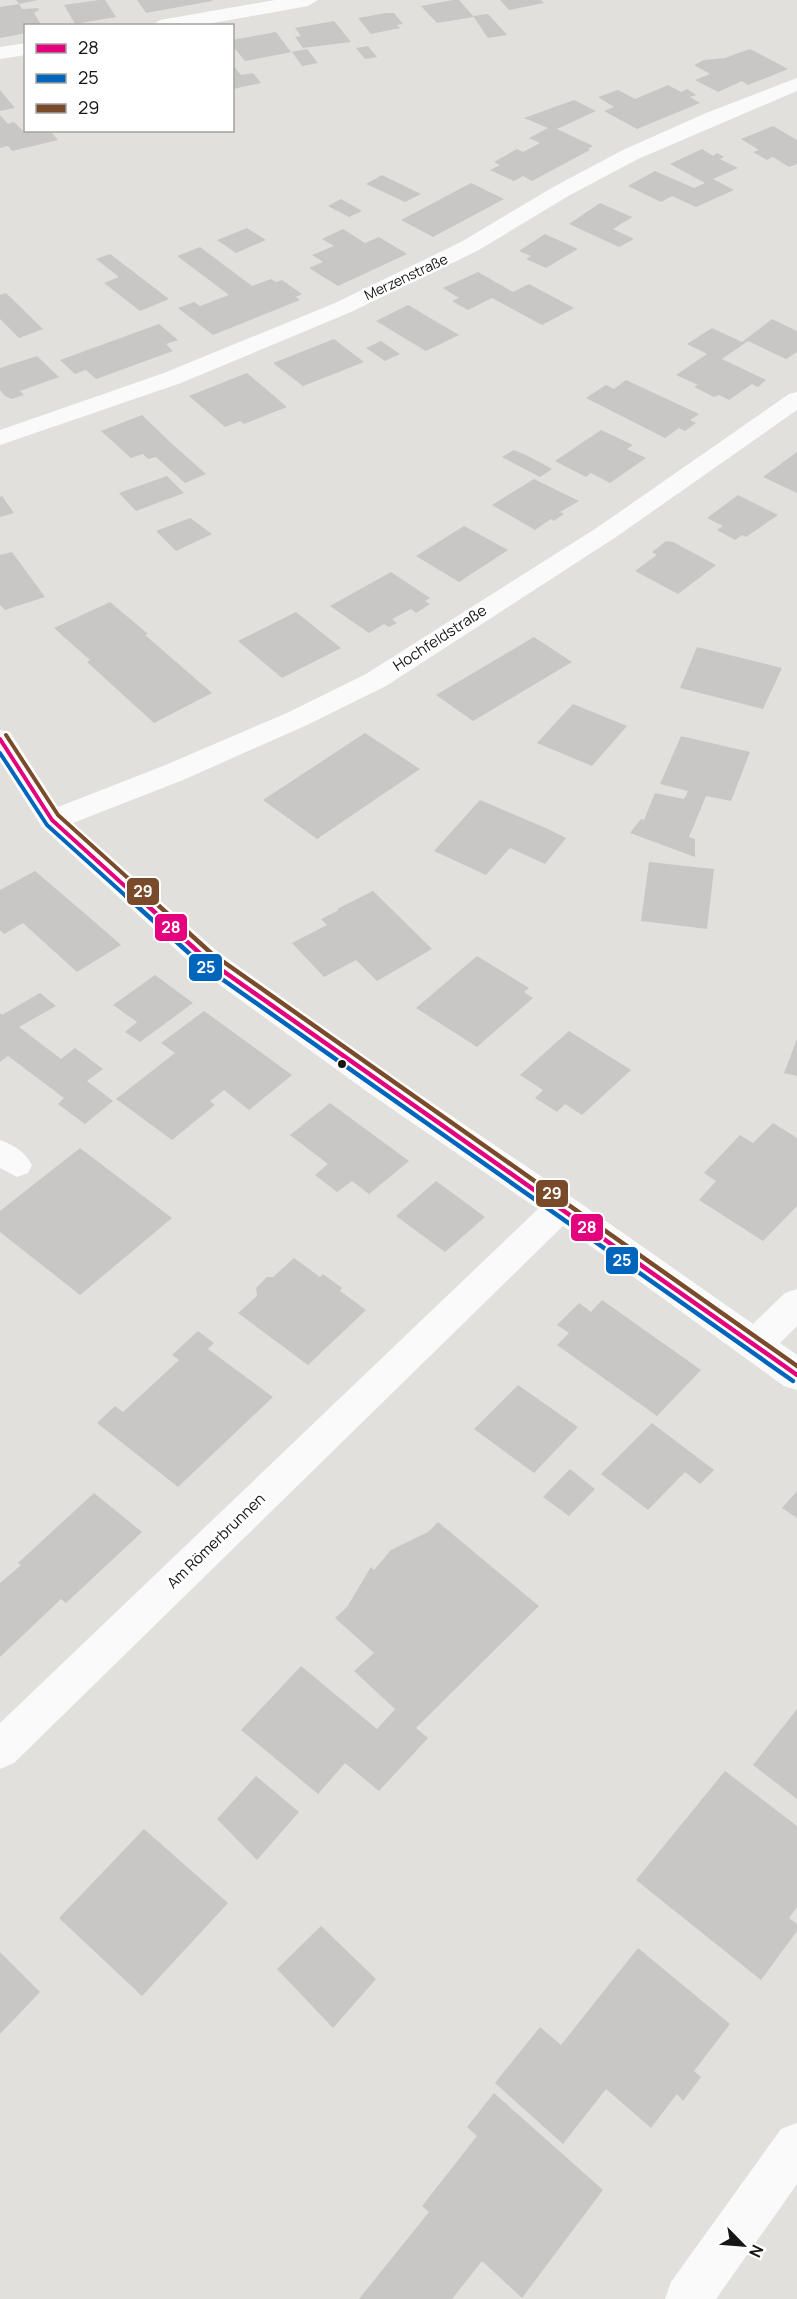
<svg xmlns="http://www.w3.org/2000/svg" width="797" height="2299" font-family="Manrope,sans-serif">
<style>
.building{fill:#c8c7c6}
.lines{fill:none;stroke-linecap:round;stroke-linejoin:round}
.lane{fill:#fbfafa;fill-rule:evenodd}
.street{fill:#fbfafa;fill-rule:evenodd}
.bus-1-far1-casing{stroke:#fff;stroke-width:8}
.bus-1-casing{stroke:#fff;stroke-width:9}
.bus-2-far1-casing{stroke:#fff;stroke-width:8}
.bus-2-casing{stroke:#fff;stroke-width:9}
.bus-3-far1-casing{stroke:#fff;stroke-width:8}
.bus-3-casing{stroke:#fff;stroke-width:9}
.bus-1-far1{stroke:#e5007d;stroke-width:4}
.bus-1{stroke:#e5007d;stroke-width:4.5}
.bus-2-far1{stroke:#0065bd;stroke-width:4}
.bus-2{stroke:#0065bd;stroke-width:4.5}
.bus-3-far1{stroke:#7a4b2a;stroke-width:4}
.bus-3{stroke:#7a4b2a;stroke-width:4.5}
.bus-dot{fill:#171614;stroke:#fff;stroke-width:2}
.labels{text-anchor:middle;stroke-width:5;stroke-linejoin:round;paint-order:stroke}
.far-street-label{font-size:14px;fill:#171614;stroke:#fff}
.street-label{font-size:15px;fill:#171614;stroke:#fff}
.line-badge{stroke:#fff;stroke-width:2}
.badge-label{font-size:16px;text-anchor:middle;font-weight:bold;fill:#fff}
</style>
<rect width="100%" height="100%" fill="#e2e0dd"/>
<g class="building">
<path d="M16 0H38L19 4 22 9 38 8 39 10 34 13 42 26H26V33L0 38V7L19 4Z"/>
<path d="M99 0H105L116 17 75 24 64 5Z"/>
<path d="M137 0H212V1L146 13Z"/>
<path d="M453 0H459L474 17 437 23 421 6Z"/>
<path d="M500 0H541L544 3 509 10Z"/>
<path d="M386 13H394L403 24 397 25 400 28 371 34 358 18Z"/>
<path d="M488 14 507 35 488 38 473 16Z"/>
<path d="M334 21 351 42 303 48 295 37 301 36 295 28Z"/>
<path d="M276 32 291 52 307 49 318 63 302 66 292 52 245 61 232 45V40Z"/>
<path d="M368 46 377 57 365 59 356 48Z"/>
<path d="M750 49 788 69 748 85 742 81 718 92 695 80 710 74 694 65 704 60 725 58Z"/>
<path d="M232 64 241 75 253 73 261 83 233 89Z"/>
<path d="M668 85 681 92 687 89 696 95 690 97 700 103 637 129 604 111 614 107 598 97 618 90 635 99Z"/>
<path d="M0 90 15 108 0 111Z"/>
<path d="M574 100 596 111 557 129 593 146 588 149 590 150 532 181 523 176 514 181 490 170 500 165 494 162 517 149 523 152 540 143 529 138 548 128 524 118Z"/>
<path d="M0 115 8 124 14 122 23 131 49 130 58 140 12 151 8 146 0 148Z"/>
<path d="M773 126 797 140V164L789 167 773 157 767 160 753 152 759 150 741 139Z"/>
<path d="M702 149 713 156 717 153 724 157 720 159 738 168 713 179 734 190 696 207 672 196 661 202 628 186 655 171 694 188 705 183 670 164Z"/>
<path d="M382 175 421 194 405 202 366 184Z"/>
<path d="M471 183 504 199 433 237 401 220Z"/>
<path d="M341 199 362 211 349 217 328 206Z"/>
<path d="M600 203 632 217 613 229 634 239 619 247 569 224Z"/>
<path d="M247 228 266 240 236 253 217 240Z"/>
<path d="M343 229 365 243 379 237 407 254 338 286 309 268 323 262 312 255 334 246 322 239Z"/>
<path d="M545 234 578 249 546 268 526 259 531 256 519 251Z"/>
<path d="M200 247 252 286 271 279 276 282 282 280 302 294 296 297 300 300 213 335 178 308 194 302 200 306 229 295 177 256Z"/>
<path d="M110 254 169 299 140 311 104 283 119 277 96 259Z"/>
<path d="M478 272 513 292 529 284 574 308 542 325 492 298 468 310 452 301 459 298 443 288Z"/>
<path d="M6 293 43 329 19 338 0 319V295Z"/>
<path d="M408 305 459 335 426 351 376 321Z"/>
<path d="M772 319 797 331V352L786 359 748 341 722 359 766 380 758 387 752 384 729 400 719 395 714 397 694 387 698 385 676 375 707 354 687 344 712 328 742 342Z"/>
<path d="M159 324 178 340 166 344 173 351 96 379 86 370 75 374 60 360Z"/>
<path d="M334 339 364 362 303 386 273 363Z"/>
<path d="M381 341 400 354 385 361 366 348Z"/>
<path d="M37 356 59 377 20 391 24 395 12 399 5 396 0 390V368Z"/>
<path d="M247 373 287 407 244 424 240 421 225 427 189 396Z"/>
<path d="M626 380 699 414 690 420 696 423 685 431 679 428 665 438 586 398 606 385 614 389Z"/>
<path d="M142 415 171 443 206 474 185 483 156 457 148 459 143 454 131 458 101 431Z"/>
<path d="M601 430 633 445 627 449 646 458 610 483 591 473 586 477 555 461Z"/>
<path d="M514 450 528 456 552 469 540 477 502 457Z"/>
<path d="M797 452V493L763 477Z"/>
<path d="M167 476 184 493 136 511 119 493Z"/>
<path d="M534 479 579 501 560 512 564 514 554 521 551 519 535 530 492 505Z"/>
<path d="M738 495 778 515 746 537 742 535 735 540 717 530 723 526 707 518Z"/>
<path d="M2 496 14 513 0 517V497Z"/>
<path d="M190 518 212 534 176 551 156 531Z"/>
<path d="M464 526 508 550 459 582 416 556Z"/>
<path d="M666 541 673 542 716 565 678 594 635 571 657 555 652 552Z"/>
<path d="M12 552 45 597 5 610 0 605V555Z"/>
<path d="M391 572 430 598 425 601 430 604 416 613 411 609 392 619 397 623 389 627 384 624 369 633 330 606Z"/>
<path d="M110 602 148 634 145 635 212 693 154 723 87 662 90 660 54 628Z"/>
<path d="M296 612 341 648 282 678 238 641Z"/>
<path d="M534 637 572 662 473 721 436 695Z"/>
<path d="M697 647 782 668 763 709 680 688Z"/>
<path d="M573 704 627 726 592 766 537 743Z"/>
<path d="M365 733 420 769 317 839 263 800Z"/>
<path d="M681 736 750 752 731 801 706 796 689 837 695 839V857L630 833 641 819 644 820 655 793 684 799 688 791 660 784Z"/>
<path d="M480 800 548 829 566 838 545 864 510 848 486 875 434 851Z"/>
<path d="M649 862 714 869 707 929 641 921Z"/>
<path d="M35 871 90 918 121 945 77 972 23 923 4 934 0 930V890Z"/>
<path d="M373 891 432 949 377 981 356 960 324 977 292 943 327 925 321 919 339 910 337 909Z"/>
<path d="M477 956 529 988 524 992 533 998 477 1047 416 1008Z"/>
<path d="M155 975 193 1003 140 1042 125 1032 137 1022 113 1005Z"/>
<path d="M40 993 56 1006 19 1027 61 1059 75 1048 103 1069 87 1081 113 1101 85 1124 58 1104 64 1098 8 1056 0 1062V1013L2 1015Z"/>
<path d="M204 1011 292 1075 249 1110 224 1090 210 1101 215 1105 172 1140 116 1099 175 1053 161 1043Z"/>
<path d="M569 1031 631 1070 582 1115 565 1104 557 1112 535 1098 543 1090 520 1075Z"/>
<path d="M797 1039V1076L784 1073Z"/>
<path d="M330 1103 409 1161 369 1194 352 1181 337 1192 315 1175 328 1164 290 1135Z"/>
<path d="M773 1123 797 1138V1206L763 1241 699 1200 716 1181 704 1173 740 1135 753 1143Z"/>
<path d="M80 1148 172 1218 80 1295 0 1232V1211Z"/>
<path d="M436 1181 485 1217 445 1252 396 1216Z"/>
<path d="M294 1258 320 1277 323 1274 342 1288 340 1291 366 1310 308 1365 238 1313 257 1296 256 1288 267 1277H273Z"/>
<path d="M602 1300 701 1370 657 1416 557 1345 569 1333 557 1325 579 1303 591 1312Z"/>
<path d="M198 1331 214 1343 208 1349 273 1397 178 1487 97 1423 115 1406 123 1412 179 1360 172 1355Z"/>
<path d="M518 1385 578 1427 534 1473 474 1429Z"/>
<path d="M652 1423 714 1470 700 1484 685 1472 648 1510 601 1474Z"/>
<path d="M570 1469 595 1489 569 1516 543 1497Z"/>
<path d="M797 1491V1518L782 1508Z"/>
<path d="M94 1493 142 1532 66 1603 61 1599 0 1657V1583L21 1565 18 1563Z"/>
<path d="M438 1522 539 1606 416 1728 428 1738 379 1791 345 1763 318 1794 241 1730 301 1666 377 1729 395 1709 354 1671 374 1653 335 1618 347 1607 371 1567 374 1570 391 1550 428 1532Z"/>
<path d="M797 1709V1799L753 1765Z"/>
<path d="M725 1771 797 1826V1907L789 1918 797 1924V1931L761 1980 636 1880Z"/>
<path d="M256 1776 299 1812 257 1860 217 1819Z"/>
<path d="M144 1829 228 1903 142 1996 59 1918Z"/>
<path d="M321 1926 376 1979 333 2028 277 1969Z"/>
<path d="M638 1948 730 2024 694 2071 701 2077 683 2101 677 2094 651 2128 606 2089 563 2144 495 2083 540 2027 561 2045Z"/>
<path d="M0 1952 40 1992 0 2034Z"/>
<path d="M494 2093 603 2190 522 2298 482 2261 452 2299H359L429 2212 422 2206 477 2136 467 2127Z"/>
</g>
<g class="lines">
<path class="lane" d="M0 1140C14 1145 25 1152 32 1165L28 1173 17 1177 0 1168Z"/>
<g class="street">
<path d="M275 0H318L308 6 196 26H151L160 20Z"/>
<path d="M26 43V55L0 59V47Z"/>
<path d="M797 78V91L638 159 570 195 477 251 351 312 181 383 0 445V430L164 373 335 303 461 242 555 186 623 150 706 113Z"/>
<path d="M797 392V410L616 537 386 686 307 725 183 780 73 823 217 951 391 1075 573 1198 753 1324 785 1293 797 1289V1326L780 1343 797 1355V1390L784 1386 563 1226 14 1763 0 1769V1723L538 1209 369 1093 195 967 42 827 0 761V730L10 732 58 807 163 766 287 713 366 674 598 527 789 394Z"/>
<path d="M797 2123V2184L716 2299H665L671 2282 781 2129Z"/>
</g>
<defs>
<path id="bus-1-far1" d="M0 739 52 820 138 898"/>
<path id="bus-1" d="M137 896 206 959 797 1375"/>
<path id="bus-2-far1" d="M0 753 47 825 128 898"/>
<path id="bus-2" d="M126 896 202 965 793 1381"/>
<path id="bus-3-far1" d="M6 735 58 815 150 898"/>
<path id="bus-3" d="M148 896 211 953 797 1366"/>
</defs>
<use href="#bus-1-far1" class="bus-1-far1-casing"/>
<use href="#bus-1" class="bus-1-casing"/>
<use href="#bus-2-far1" class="bus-2-far1-casing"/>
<use href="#bus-2" class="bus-2-casing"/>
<use href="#bus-3-far1" class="bus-3-far1-casing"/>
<use href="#bus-3" class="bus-3-casing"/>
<use href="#bus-1-far1" class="bus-1-far1"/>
<use href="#bus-1" class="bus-1"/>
<use href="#bus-2-far1" class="bus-2-far1"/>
<use href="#bus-2" class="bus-2"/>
<use href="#bus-3-far1" class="bus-3-far1"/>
<use href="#bus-3" class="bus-3"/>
</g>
<circle class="bus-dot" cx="342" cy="1064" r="5"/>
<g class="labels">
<g class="far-street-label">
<text transform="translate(406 277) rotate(-25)" y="5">Merzenstraße</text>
</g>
<g class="street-label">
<text transform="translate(440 638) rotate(-33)" y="5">Hochfeldstraße</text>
<text transform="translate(216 1541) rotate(-44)" y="5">Am Römerbrunnen</text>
</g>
</g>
<g class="line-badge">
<rect x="126" y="877" width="34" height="29" rx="6" fill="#7a4b2a"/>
<rect x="154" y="913" width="34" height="29" rx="6" fill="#e5007d"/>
<rect x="188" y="953" width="35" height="29" rx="6" fill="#0065bd"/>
<rect x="535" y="1179" width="34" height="29" rx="6" fill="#7a4b2a"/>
<rect x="570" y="1213" width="34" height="29" rx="6" fill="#e5007d"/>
<rect x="605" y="1246" width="34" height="29" rx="6" fill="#0065bd"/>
</g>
<g class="badge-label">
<text x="143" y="897">29</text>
<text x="171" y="933">28</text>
<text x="206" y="973">25</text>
<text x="552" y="1199">29</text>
<text x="587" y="1233">28</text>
<text x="622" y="1266">25</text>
</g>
<rect x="24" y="24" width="210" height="108" fill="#ffffff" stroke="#a2a2a1" stroke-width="1.5"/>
<rect x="36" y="44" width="30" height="9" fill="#e5007d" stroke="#a2a2a1" stroke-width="1.5"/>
<text x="78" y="54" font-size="18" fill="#171614">28</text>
<rect x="36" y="74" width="30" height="9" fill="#0065bd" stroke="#a2a2a1" stroke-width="1.5"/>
<text x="78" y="84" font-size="18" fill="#171614">25</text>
<rect x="36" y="104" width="30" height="9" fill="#7a4b2a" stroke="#a2a2a1" stroke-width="1.5"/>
<text x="78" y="114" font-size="18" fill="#171614">29</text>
<g transform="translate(743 2245) rotate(115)" stroke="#ffffff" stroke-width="4.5" paint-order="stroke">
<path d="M0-4.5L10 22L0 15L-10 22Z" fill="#171614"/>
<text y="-9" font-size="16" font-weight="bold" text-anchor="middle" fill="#171614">N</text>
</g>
</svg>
